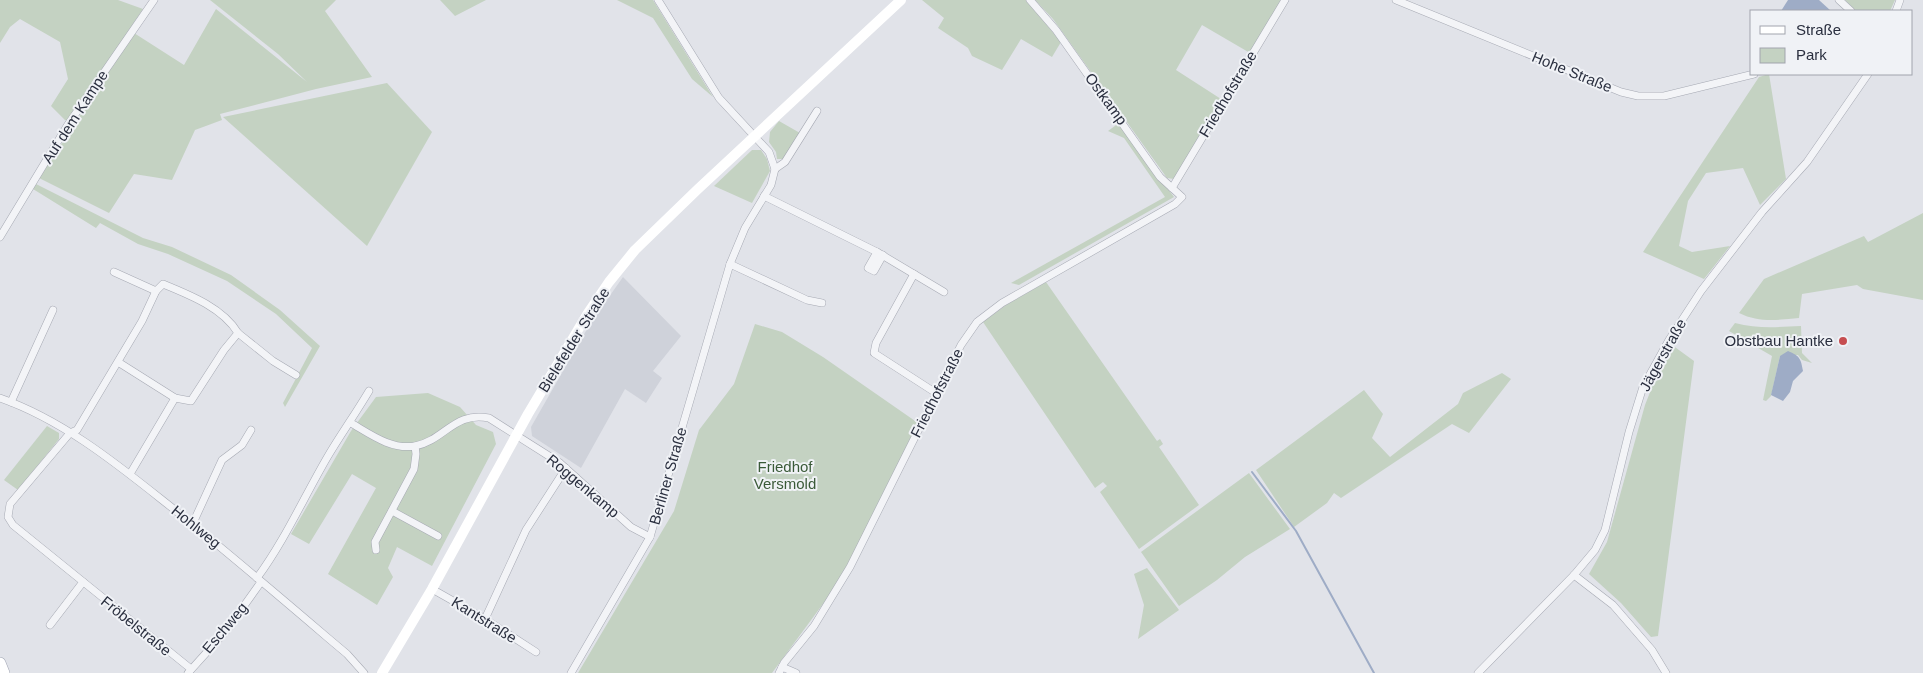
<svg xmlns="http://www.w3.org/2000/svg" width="1923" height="673" font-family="Arial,sans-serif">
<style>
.built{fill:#cfd2da}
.green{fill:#c4d2c2}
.water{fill:#9eacc6}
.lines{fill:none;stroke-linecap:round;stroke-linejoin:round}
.stream{stroke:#9eacc6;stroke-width:2}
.minor-casing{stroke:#a6a9b3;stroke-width:8}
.primary-casing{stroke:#a1a6b4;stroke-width:12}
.minor{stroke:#f3f4f7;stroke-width:7}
.secondary{stroke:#fff;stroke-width:10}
.primary{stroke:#fff;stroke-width:11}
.poi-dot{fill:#c64d50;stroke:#f0f2f6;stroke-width:2}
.labels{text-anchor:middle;stroke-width:4;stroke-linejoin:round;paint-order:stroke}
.street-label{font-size:15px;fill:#2a2f3f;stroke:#f0f2f6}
.poi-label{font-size:15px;fill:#2a2f3f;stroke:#f0f2f6;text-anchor:end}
.park-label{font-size:15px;fill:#3a5a38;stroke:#f0f2f6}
</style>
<rect width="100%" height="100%" fill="#e1e3e9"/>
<path class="built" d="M623 277 681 336 653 371 662 378 646 403 625 389 581 468 532 436 531 427 590 324Z"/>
<g class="green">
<path d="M0 0H118L143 9 68 121 65 120 51 106 68 79 60 42 20 19 10 27 0 43Z"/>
<path d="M210 0H336L325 11 372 77 316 89 220 114 222 120 195 130 172 180 134 174 109 213 39 178 134 33 184 65 216 9 307 82 278 54Z"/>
<path d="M440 0H486L455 16Z"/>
<path d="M617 0H653L713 97 692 79 653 18Z"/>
<path d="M922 0H1026L1061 42 1052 57 1021 39 1002 70 972 56 968 48 938 28 944 18Z"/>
<path d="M1035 0H1281L1250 53 1202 25 1176 70 1221 99 1174 179 1167 178 1053 19Z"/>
<path d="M1845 0H1895L1890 11H1856Z"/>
<path d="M1769 74 1786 179 1760 205 1743 168 1706 173 1688 201 1679 246 1692 252 1730 246 1704 279 1643 252 1759 77Z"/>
<path d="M387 83 432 132 367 246 223 117Z"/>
<path d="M779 121 800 133 783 159H777L776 152 769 142 770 132Z"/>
<path d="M1119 123 1174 197 1019 285 1011 283 1165 197 1124 138 1108 131Z"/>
<path d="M752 150H761L767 159 770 171 752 203 714 186Z"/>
<path d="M36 184 143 238 172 247 231 275 280 310 320 346 285 407 283 403 312 348 276 314 227 281 168 254 138 244 100 223 96 228 33 189Z"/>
<path d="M1923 213V300L1863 289 1857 285 1802 294 1799 318C1778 320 1759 323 1739 313L1764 279 1864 236 1868 242Z"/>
<path d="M1046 282 1157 441 1160 439 1163 444 1159 447 1199 505 1139 549 1100 492 1107 486 1103 482 1095 488 983 322 1006 305Z"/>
<path d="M1735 323C1757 329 1778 327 1801 326L1802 353 1812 363 1802 360 1798 355 1780 356 1771 396 1766 401 1763 400 1772 356 1729 331Z"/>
<path d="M755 324 782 332 823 357 918 423 847 567 831 593 772 673H578L674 511 699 430 734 384Z"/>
<path d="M1672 345 1694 361 1658 636 1651 637 1621 603 1589 574 1607 542 1645 405 1656 377Z"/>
<path d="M1502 373 1511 379 1469 433 1452 424 1341 498 1334 493 1327 503 1294 527 1256 470 1364 390 1383 414 1372 438 1390 457 1458 404 1463 393Z"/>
<path d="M428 393 460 407 476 425 493 432 496 444 432 566 397 547 388 568 393 577 377 605 328 574 376 488 352 474 309 544 291 534 351 431 376 397Z"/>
<path d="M47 426 59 433V439L18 490 4 480Z"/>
<path d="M1249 473 1290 529 1245 557 1217 580 1179 606 1141 552Z"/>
<path d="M1147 568 1179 610 1138 639 1144 605 1134 574Z"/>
</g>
<g class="water">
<path d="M1788 0H1819L1831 11H1781Z"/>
<path d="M1788 351C1800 356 1801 359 1803 371L1793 381 1790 392 1783 401 1771 395 1780 356Z"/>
</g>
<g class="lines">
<path class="stream" d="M1252 472 1296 531 1374 673"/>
<defs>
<g id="minor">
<path d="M1396 0 1621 92 1638 96H1664L1754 74"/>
<path d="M1839 0 1851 11"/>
<path d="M1896 11 1900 0"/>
<path d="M775 169 785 162 817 111"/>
<path d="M1172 188 1285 0"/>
<path d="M764 196 877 252 944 292"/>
<path d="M0 237 67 126 154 0"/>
<path d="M877 252 868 268 874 271 883 255"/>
<path d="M730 264 807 300 822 303"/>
<path d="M114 272 156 291"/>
<path d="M914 274 876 343 874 353 936 393"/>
<path d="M238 333 273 361 296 375"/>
<path d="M118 362 175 398 191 401 224 350 238 333C223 308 190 295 163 284L156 291 142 321 77 430 70 433 10 504 8 517 13 525 191 669"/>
<path d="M0 398C60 419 112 460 161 499 218 544 273 591 328 638L347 654 364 673"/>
<path d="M11 402 53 310"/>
<path d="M351 423C370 434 391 450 415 446 445 440 454 411 489 418L560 463 631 527 650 537"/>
<path d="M130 474 175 398"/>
<path d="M392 511 438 536"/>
<path d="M193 523 222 460 242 445 251 430"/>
<path d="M376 550 375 542 414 469 416 454 415 446"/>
<path d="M1574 575 1613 605 1652 650 1666 673"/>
<path d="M257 578C285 540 304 497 328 456 341 434 356 413 369 391"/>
<path d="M432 589 485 619 536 652"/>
<path d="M485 619 526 530 566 468"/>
<path d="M50 625 83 582"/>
<path d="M782 667 796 673"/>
<path d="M188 673 226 631 261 582"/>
<path d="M571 673 650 537 730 264 745 228 771 185 775 169 769 152 719 98 658 0"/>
<path d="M779 673 784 663 814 626 850 567 961 345 977 322 1002 303 1175 204 1182 197 1160 177 1056 30 1030 0"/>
<path d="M1478 673 1574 575 1595 550 1605 530 1629 432 1643 387 1669 340 1701 291 1762 212 1807 162 1868 74"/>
</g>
<path id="primary" d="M0 663 4 673"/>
</defs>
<use href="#minor" class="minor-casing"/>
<use href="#primary" class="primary-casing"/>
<use href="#minor" class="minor"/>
<path class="secondary" d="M382 673 432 589 528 414 588 313 609 282 635 250 698 189 901 0"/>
<use href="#primary" class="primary"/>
</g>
<circle class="poi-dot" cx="1843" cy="341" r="5"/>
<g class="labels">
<g class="street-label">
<text transform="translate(1572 72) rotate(22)" y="5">Hohe Straße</text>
<text transform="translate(1228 94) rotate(-59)" y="5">Friedhofstraße</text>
<text transform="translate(1106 99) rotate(54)" y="5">Ostkamp</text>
<text transform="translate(75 117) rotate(-57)" y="5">Auf dem Kampe</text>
<text transform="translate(574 340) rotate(-58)" y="5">Bielefelder Straße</text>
<text transform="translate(1663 355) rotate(-61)" y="5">Jägerstraße</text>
<text transform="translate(937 393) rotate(-63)" y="5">Friedhofstraße</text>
<text transform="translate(668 476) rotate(-74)" y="5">Berliner Straße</text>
<text transform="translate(583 486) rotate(40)" y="5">Roggenkamp</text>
<text transform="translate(196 527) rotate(39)" y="5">Hohlweg</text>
<text transform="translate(484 620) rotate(32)" y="5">Kantstraße</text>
<text transform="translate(136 626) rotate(39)" y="5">Fröbelstraße</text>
<text transform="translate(225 628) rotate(-50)" y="5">Eschweg</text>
</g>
<g class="poi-label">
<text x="1833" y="346">Obstbau Hantke</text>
</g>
<g class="park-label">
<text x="785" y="472">Friedhof<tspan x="785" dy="17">Versmold</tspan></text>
</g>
</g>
<rect x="1750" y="10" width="162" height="65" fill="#f0f2f6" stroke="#a1a4ad"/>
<rect x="1760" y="26" width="25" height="8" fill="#ffffff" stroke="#a1a4ad"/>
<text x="1796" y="35" font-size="15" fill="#2a2f3f">Straße</text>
<rect x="1760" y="48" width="25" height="15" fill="#c4d2c2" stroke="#a1a4ad"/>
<text x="1796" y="60" font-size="15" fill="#2a2f3f">Park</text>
</svg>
